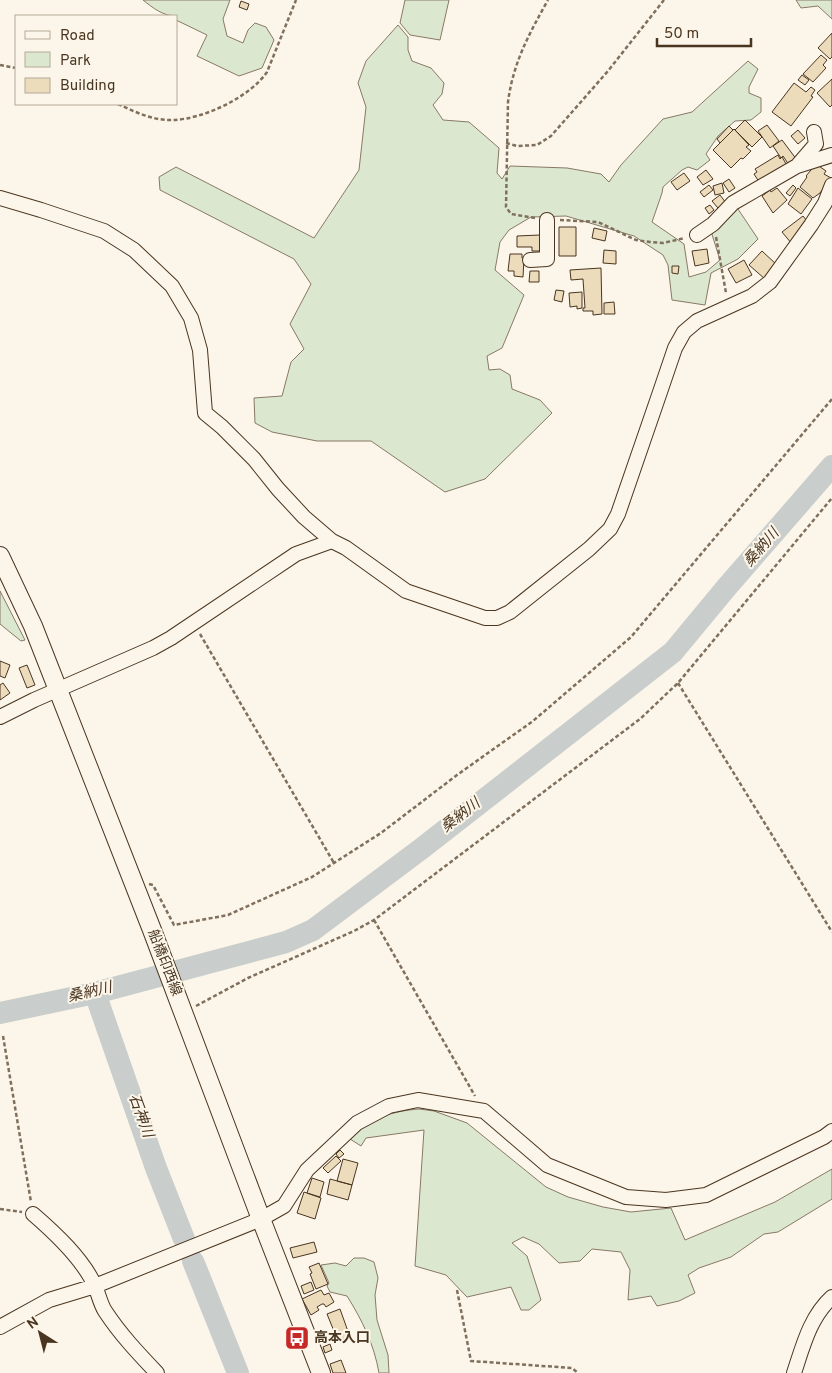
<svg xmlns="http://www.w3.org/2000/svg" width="832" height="1373" viewBox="0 0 832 1373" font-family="Overpass,'Noto Sans JP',sans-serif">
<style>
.green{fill:#dce7d0;stroke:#887966}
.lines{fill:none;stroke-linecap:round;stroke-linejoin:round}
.river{stroke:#c9cecd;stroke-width:22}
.building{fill:#ecdcbc;stroke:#4a3520}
.minor-casing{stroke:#4a3520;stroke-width:16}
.major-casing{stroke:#4a3520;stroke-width:20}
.path{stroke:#7f6f5c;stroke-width:2.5;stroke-dasharray:4 2.5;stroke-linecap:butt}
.minor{stroke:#fbf6e9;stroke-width:14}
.major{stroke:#fbf6e9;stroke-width:18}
.labels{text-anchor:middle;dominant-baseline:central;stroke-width:4;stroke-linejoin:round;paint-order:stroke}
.street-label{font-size:14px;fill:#4a3520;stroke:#fbf6e9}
.poi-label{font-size:14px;font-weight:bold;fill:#4a3520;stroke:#fbf6e9;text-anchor:start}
.water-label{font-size:15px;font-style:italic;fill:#4a3520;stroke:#fbf6e9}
</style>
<rect width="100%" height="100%" fill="#fbf6e9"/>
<path class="green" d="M143,0H230L223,19L227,36L243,43L248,30L255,23L266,27L274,40L262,68L239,76L197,56L207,35L176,20V16C163,16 153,8 143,0Z
M405,0H449L440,40L410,35L400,23Z
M796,0H832V19L818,6L801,8Z
M398,25L408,37V50L412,61L431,68L444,83L442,94L433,105L443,120L469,122L499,148L497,173L502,179L510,166L567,168L601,174L609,182L621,165L663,119L692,112L748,61L758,69L749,87V93L761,98V112L751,120L735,121L718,136L706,154L710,160L697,170L688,167L682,170L663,187L662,193L652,222L684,244L689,277L706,272L720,260L710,228L736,206L758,239L738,259L711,273L705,305L672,300L668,265L663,255L634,236L566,216L531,217L509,230L500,242L495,270L524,295L502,348L487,356L489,370L500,369L510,375L512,389L540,400L552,413L485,479L445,492L371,441H317L272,432L255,423L254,398L282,396L291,362L304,349L290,324L311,284L294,259L160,190L159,177L176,167L314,238L359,170L366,107L358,83L366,61Z
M0,591L25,640L21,641L0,624Z
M419,1109L434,1111L467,1123L546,1187L568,1197L603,1207L631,1212L671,1208L685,1240L775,1202L832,1169V1199L778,1232L764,1234L731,1257L699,1268L688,1275L695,1293L679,1301L657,1306L651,1296L628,1300L630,1270L621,1252L592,1249L580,1261L559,1263L539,1244L523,1237L512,1243L527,1256L541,1300L529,1310H521L511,1287L467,1297L446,1275L415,1266L424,1130L366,1138L361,1146L350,1139C367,1118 394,1111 419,1109Z
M354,1258H364L374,1262L378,1278L375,1295L377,1320L388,1355L389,1373H379C374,1344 362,1320 347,1296L330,1292L327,1286L329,1283L321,1265L335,1263L346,1266Z"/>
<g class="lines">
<path class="river" d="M95,993L156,1168L184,1239
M0,1013L95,993L286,942L313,930L421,849L673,652L726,588L832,466
M193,1261L238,1373"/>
</g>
<path class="building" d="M241,1L249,4L247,10L239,7Z
M832,33V57L830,59L818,48Z
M821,55L827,60L823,65L826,68L813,82L803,74Z
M802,75L809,80L805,85L798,80Z
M832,79V105L830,107L817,93Z
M794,83L806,92L811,87L815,90L811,96L813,97L791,126L772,112Z
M745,120L762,137L752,147L735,130Z
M767,125L779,141L770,148L758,131Z
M729,126L733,130L720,143L717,139Z
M734,129L749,145L746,147L751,151L743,159L741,158L731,168L713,150Z
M798,130L805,138L798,144L791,136Z
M782,140L797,160L789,165L783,156L781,158L773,146Z
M778,155L780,159L782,157L789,169L761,185L754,174L757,172L755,169Z
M816,164L826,171L824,174L831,178L820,193L813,198L800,187L807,177L806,176Z
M706,170L713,179L703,185L697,177Z
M684,173L690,181L677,190L671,182Z
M729,179L735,188L729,192L723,183Z
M722,183L724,193L715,195L713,186Z
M709,185L713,190L704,197L700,192Z
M793,185L796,188L790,196L786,193Z
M777,188L787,200L773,213L762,196L770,190L771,192Z
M798,188L812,199L801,214L788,204Z
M720,195L726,203L718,208L712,201Z
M710,205L714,210L709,214L705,208Z
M803,216L807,221L792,244L782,232Z
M559,227H576V256H559Z
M594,228L607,231L605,241L592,238Z
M540,235V251H532V247H517V236Z
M707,249L709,263L695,266L692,251Z
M604,250L616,251V264L603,263Z
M762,251L777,265L765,279L749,265Z
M510,254H522V258H524L523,277L514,276V271H508Z
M744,260L752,275L736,283L728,269Z
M672,266H679L678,274L672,273Z
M601,268L602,314L593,315V311H583V308H585L583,279L571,280L570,270Z
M530,271H539V282H529Z
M556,290L564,291L562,302L554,300Z
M582,292V308L577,309V306L570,307L569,293Z
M614,302L615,314H604V303Z
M0,661L10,665L5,678L0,676Z
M27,665L35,685L27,688L19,668Z
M3,683L10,693L0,700V685Z
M340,1150L344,1154L339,1158L336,1154Z
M336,1156L341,1161L328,1173L323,1168Z
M343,1159L358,1163L352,1185L337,1181Z
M312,1178L324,1182L320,1197L307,1193Z
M330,1179L352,1185L348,1200L327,1194Z
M304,1192L321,1198L315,1219L297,1213Z
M314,1242L317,1252L293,1258L290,1248Z
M319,1263L328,1284L316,1289L310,1274L312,1273L309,1267Z
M311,1282L314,1290L304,1294L301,1286Z
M321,1290L324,1295L329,1293L334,1302L326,1307L324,1304H322L317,1307L319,1310L311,1315L302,1299Z
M340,1309L350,1337L338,1341L327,1314Z
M330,1344L332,1350L325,1353L323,1347Z
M341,1360L346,1373H333L330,1364Z"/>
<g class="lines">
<defs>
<path id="minor" d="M797,166L816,144L814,132
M0,198L41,210L104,231L134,250L172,286L191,318L200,350L205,413L222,427L254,459L278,489L304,517L332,541
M697,235L713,224L733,203L797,166L832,155
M530,260L547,259V220
M0,717L34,700L153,648L171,638L296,554L332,541L346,548L406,591L485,618H497L510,612L589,549L610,529L618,514L659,395L675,348L684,332L697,321L752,296L770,282L811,225L825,203L832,185
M33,1214C55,1233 83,1259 95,1286C99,1295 100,1303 105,1311C120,1334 138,1353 157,1373
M0,1327L49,1300L95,1286L261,1219L284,1206L307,1170L357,1123L389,1106L418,1100L484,1111L547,1165L626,1197L666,1200L706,1195L824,1137L832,1131
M794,1373C803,1346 810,1317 832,1297"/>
<path id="major" d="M0,556L33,626L152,930L261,1219L321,1373"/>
</defs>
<use href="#minor" class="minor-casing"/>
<use href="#major" class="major-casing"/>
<path class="path" d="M0,65L16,68
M118,104C135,112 154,121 173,120C204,119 250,97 267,72L296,0
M506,143L517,146L537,145L551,136L608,71L664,0
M535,218L511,214L506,207L508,102C513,63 529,34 548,0
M560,220L598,222L636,240L650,242L663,243L685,238
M716,237L726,293
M200,634L334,863
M678,683L832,932
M149,884L153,885L174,925L228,915L312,877L381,833L457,775L533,721L631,637L832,399
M374,920L475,1096
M196,1006L248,978L354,931L374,920L640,719L678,683L832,498
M3,1036L31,1202
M0,1209L22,1212
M457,1290L471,1361L572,1368L578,1373"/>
<use href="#minor" class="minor"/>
<use href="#major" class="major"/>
</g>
<defs>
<symbol id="bus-square" viewBox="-11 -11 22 22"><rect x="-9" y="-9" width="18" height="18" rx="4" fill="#c62828" stroke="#fbf6e9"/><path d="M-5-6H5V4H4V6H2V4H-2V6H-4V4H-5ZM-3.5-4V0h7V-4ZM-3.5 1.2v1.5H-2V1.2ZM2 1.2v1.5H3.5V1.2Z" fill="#fff"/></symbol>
</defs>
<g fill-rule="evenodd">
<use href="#bus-square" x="283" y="1324" width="28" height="28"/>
</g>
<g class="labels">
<g class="street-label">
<text transform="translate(164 963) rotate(69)">船橋印西線</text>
</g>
<g class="poi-label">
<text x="314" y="1338">高本入口</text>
</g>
<g class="water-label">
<text transform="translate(762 548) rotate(-49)">桑納川</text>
<text transform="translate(461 816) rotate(-38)">桑納川</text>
<text transform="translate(90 993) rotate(-13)">桑納川</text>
<text transform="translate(140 1116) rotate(70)">石神川</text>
</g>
</g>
<rect x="15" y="15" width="162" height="90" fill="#fbf6e9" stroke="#b4a999"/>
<rect x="25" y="31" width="25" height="8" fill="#fbf6e9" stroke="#b4a999"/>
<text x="60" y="40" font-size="15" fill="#4a3520">Road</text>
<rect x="25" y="52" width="25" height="15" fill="#dce7d0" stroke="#b4a999"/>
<text x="60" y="65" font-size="15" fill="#4a3520">Park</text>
<rect x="25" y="78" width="25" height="15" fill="#ecdcbc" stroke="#b4a999"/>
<text x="60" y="90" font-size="15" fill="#4a3520">Building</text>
<g transform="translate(40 1333) rotate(324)" stroke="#fbf6e9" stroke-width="4" paint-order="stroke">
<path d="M0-4L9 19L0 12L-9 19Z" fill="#4a3520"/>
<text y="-8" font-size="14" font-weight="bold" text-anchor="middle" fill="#4a3520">N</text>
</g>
<path d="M657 38v8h94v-8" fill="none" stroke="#4a3520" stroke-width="2.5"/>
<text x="664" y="38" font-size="15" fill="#4a3520" stroke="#fbf6e9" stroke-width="4" paint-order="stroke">50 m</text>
</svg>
